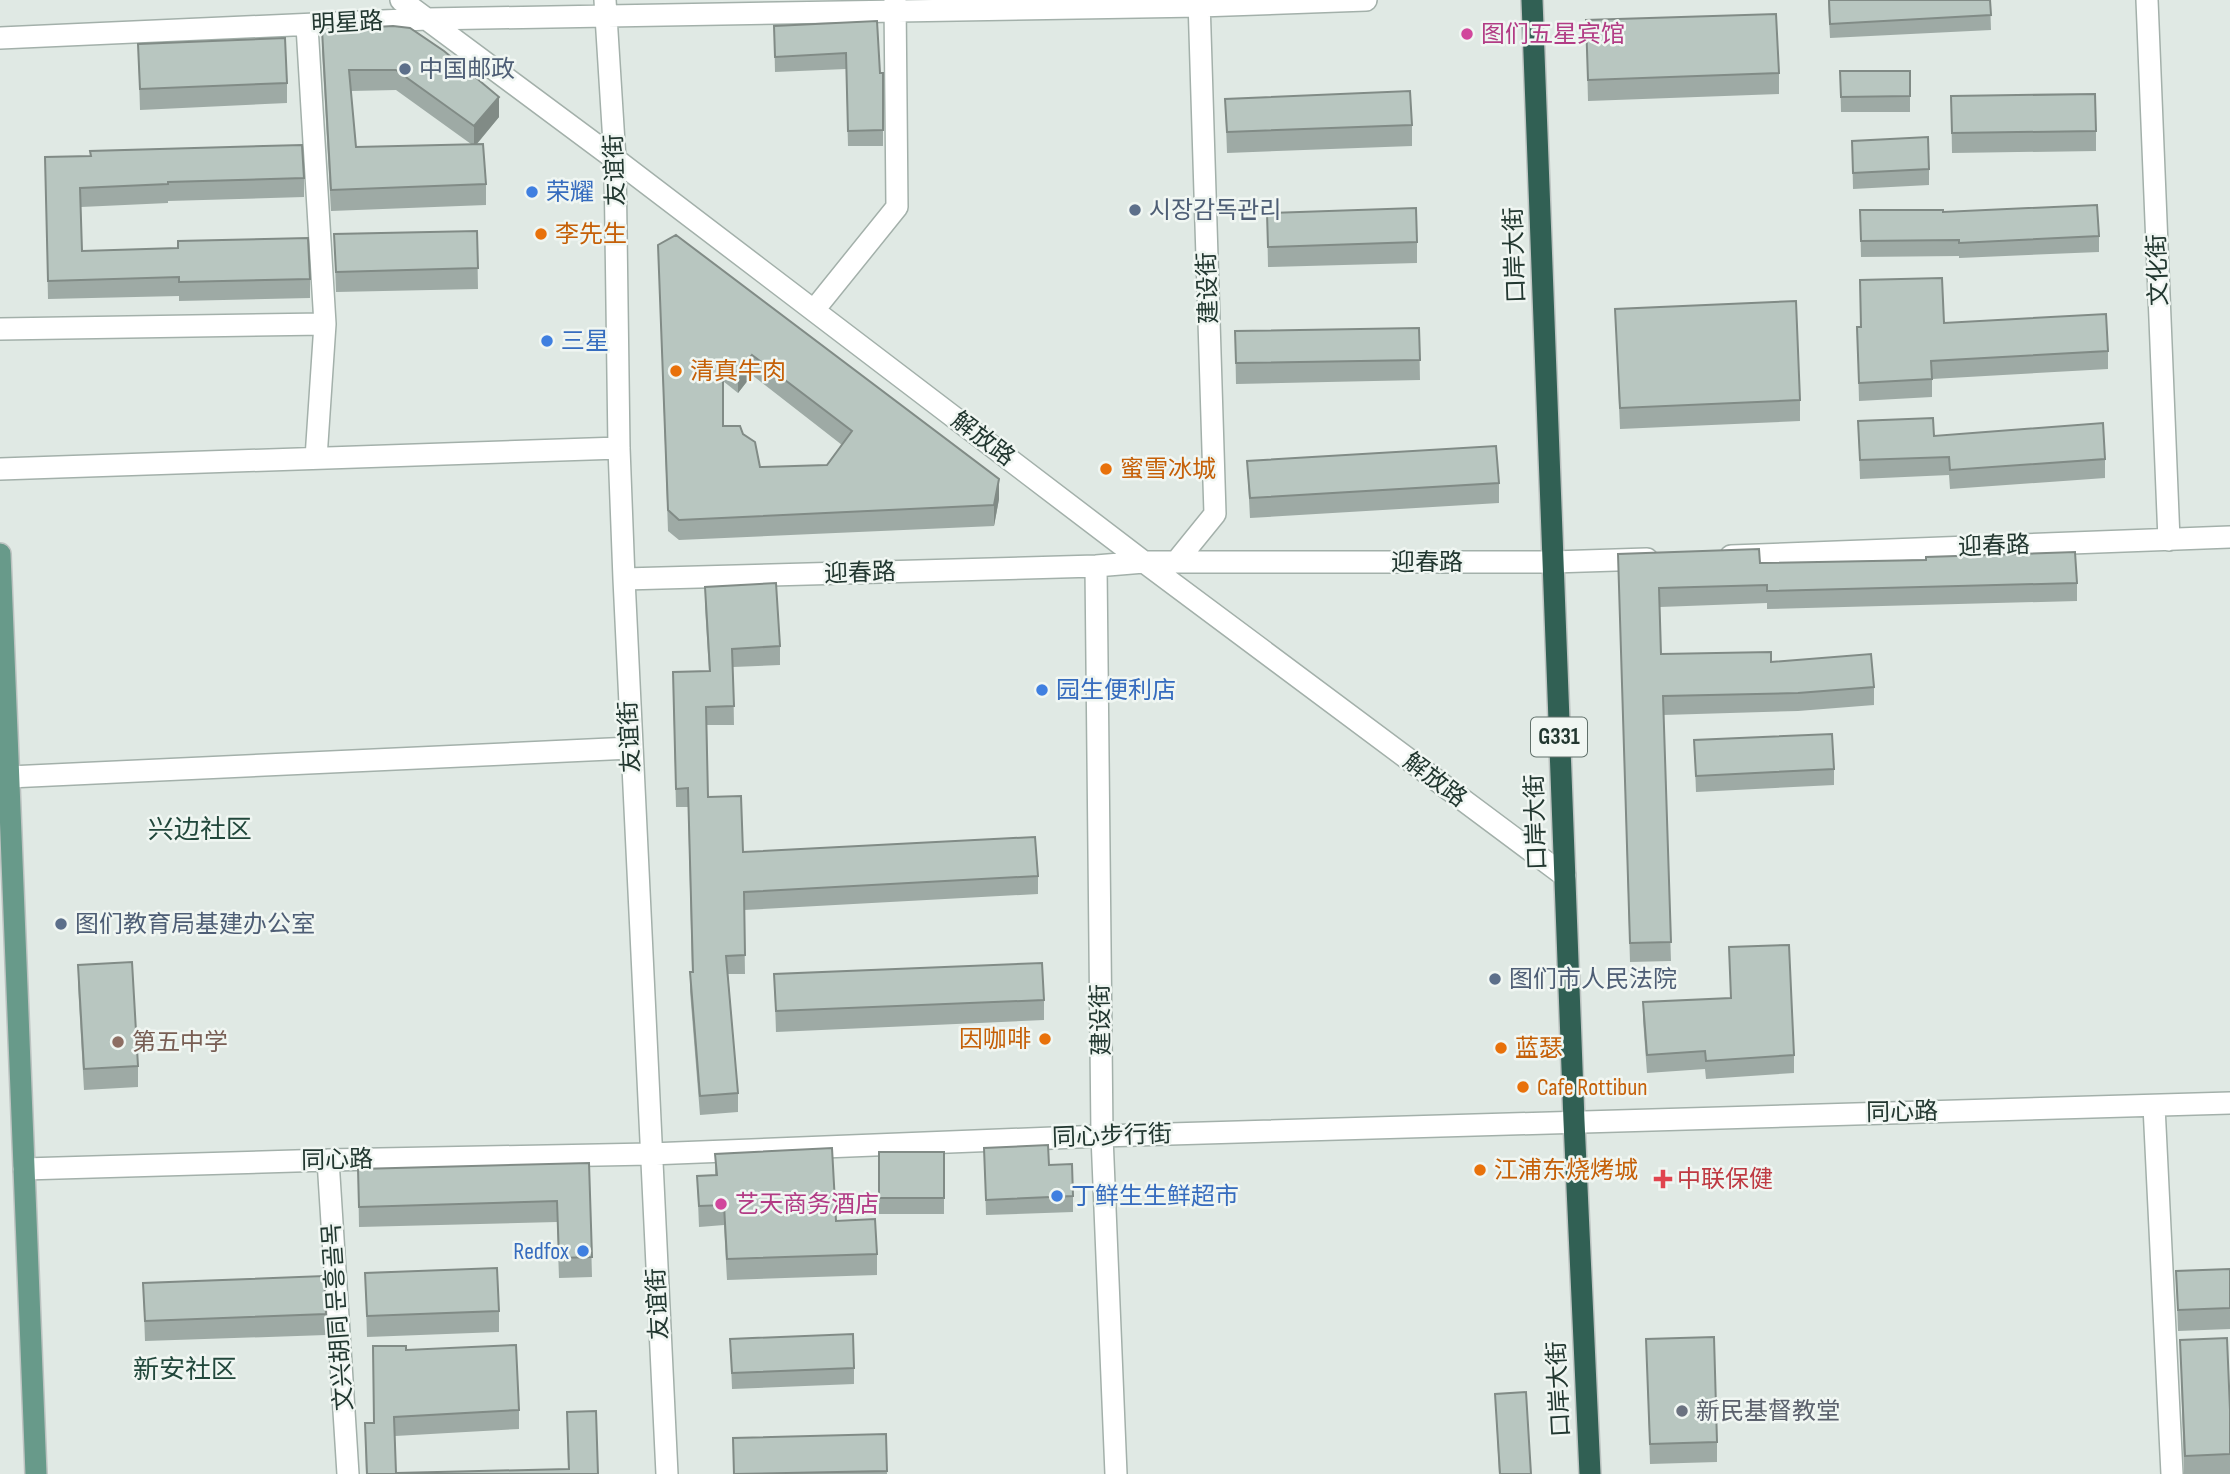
<svg xmlns="http://www.w3.org/2000/svg" width="2230" height="1474" viewBox="0 0 2230 1474" font-family="'Sofia Sans Condensed','Noto Sans SC','Noto Sans KR',sans-serif">
<style>
.lines{fill:none;stroke-linecap:round;stroke-linejoin:round}
.minor-casing{stroke:#a3b0aa;stroke-width:24}
.major-casing{stroke:#bdc3c1;stroke-width:24}
.highway-casing{stroke:#bdc3c1;stroke-width:24}
.minor{stroke:#fff;stroke-width:21}
.major{stroke:#689a8a;stroke-width:21}
.highway{stroke:#316054;stroke-width:21}
.wall{fill:#9eaaa5;fill-rule:evenodd}
.shaded-wall{fill:#818b86}
.building{fill:#b8c6c0;stroke:#818b86;stroke-width:2;fill-rule:evenodd}
.hotel-dot{fill:#d1479c;stroke:#f0f6f2;stroke-width:2.5}
.service-dot{fill:#5c6f8a;stroke:#f0f6f2;stroke-width:2.5}
.shop-dot{fill:#3f7fe0;stroke:#f0f6f2;stroke-width:2.5}
.food-dot{fill:#e8710a;stroke:#f0f6f2;stroke-width:2.5}
.education-dot{fill:#8d6e63;stroke:#f0f6f2;stroke-width:2.5}
.health-dot{fill:#e0444e;stroke:#f0f6f2;stroke-width:2.5}
.worship-dot{fill:#6b7280;stroke:#f0f6f2;stroke-width:2.5}
.labels{text-anchor:middle;dominant-baseline:central;stroke-width:5;stroke-linejoin:round;paint-order:stroke}
.shield{fill:#f0f6f2;stroke:#60706a;stroke-width:2}
.shield-label{font-size:23px;font-weight:bold;fill:#223730}
.street-label{font-size:24px;fill:#223730;stroke:#f0f6f2}
.hotel-label{font-size:24px;fill:#b23c85;stroke:#f0f6f2;text-anchor:start}
.service-label{font-size:24px;fill:#4e5e75;stroke:#f0f6f2;text-anchor:start}
.shop-label{font-size:24px;fill:#366cbe;stroke:#f0f6f2;text-anchor:start}
.food-label{font-size:24px;fill:#c56008;stroke:#f0f6f2;text-anchor:start}
.education-label{font-size:24px;fill:#785e54;stroke:#f0f6f2;text-anchor:start}
.health-label{font-size:24px;fill:#be3a42;stroke:#f0f6f2;text-anchor:start}
.worship-label{font-size:24px;fill:#5b616d;stroke:#f0f6f2;text-anchor:start}
.neighbourhood-label{font-size:26px;fill:#21473b;stroke:#f0f6f2}
</style>
<rect width="100%" height="100%" fill="#e0e9e4"/>
<g class="lines">
<defs>
<path id="minor" d="M401,0L615,159L1144,562L1565,876
M605,0L615,159L619,448L624,579L667,1474
M2147,0L2169,540
M307,26L325,324L316,458
M0,38L427,19L1200,6L1366,0
M814,310L897,207L895,0
M0,329L325,324
M0,469L619,448
M1731,556L2230,537
M1176,562L1215,514L1199,0
M1096,566L1102,1136L1116,1474
M624,579L1096,566L1144,562H1553L1647,559
M9,777L631,748
M2154,1106L2172,1474
M328,1160L348,1474
M24,1169L328,1160L650,1154L1102,1136L2230,1103"/>
<path id="major" d="M0,554L36,1474"/>
<path id="highway" d="M1532,0L1574,1121L1590,1474"/>
</defs>
<use href="#minor" class="minor-casing"/>
<use href="#major" class="major-casing"/>
<use href="#highway" class="highway-casing"/>
<use href="#minor" class="minor"/>
<use href="#major" class="major"/>
<use href="#highway" class="highway"/>
</g>
<path class="wall" d="M1828,0H1990L1991,30L1830,38Z
M1586,20L1779,73V94L1588,101Z
M877,21L880,73H883V146H848L846,69L775,72L774,26Z
M322,30L499,117L477,144L486,184V205L331,211L322,51ZM396,90L471,144L356,147L351,91Z
M138,44L287,83V103L140,110Z
M1840,71H1910V112H1841Z
M1951,96L2096,131V151L1952,153Z
M1225,99L1412,125V146L1227,153Z
M1852,141L1929,169V185L1853,189Z
M45,157L304,178V197L168,201V203L81,207L82,251L178,248L310,279V298L179,301V296L48,299Z
M1860,210L1943,212L2099,236V252L1959,258V256L1861,257Z
M1267,213L1417,242V263L1268,267Z
M477,231L478,289L336,292L334,234Z
M658,245L999,499L994,526L679,540L668,531ZM752,375L842,445L827,465L760,467L743,434L723,426V381L738,393Z
M1615,309L1800,400V421L1620,429Z
M1944,323L2108,351V369L1932,379V397L1859,401L1857,327Z
M1419,328L1420,380L1236,384L1235,331Z
M1858,421L1934,436L2105,459V478L1950,489L1949,475L1860,479Z
M1247,461L1499,483V503L1250,518Z
M1618,554L2077,583V601L1767,609V603L1660,607L1661,654L1771,662L1874,687V705L1798,711L1663,715L1671,961L1630,962Z
M705,587L780,646V665L733,667L734,725H707L708,797L743,852L1038,876V894L744,910L745,974H728L738,1093V1112L700,1115L690,991V972H692L688,807H676L673,690L709,671L705,606Z
M1694,740L1834,769V785L1696,792Z
M1729,947L1794,1055V1073L1706,1079L1705,1069L1647,1073L1643,1020V1002L1731,999Z
M78,965L138,1066V1087L84,1090L78,985Z
M774,974L1044,1000V1020L776,1032Z
M984,1148L1049,1165L1073,1196V1212L986,1215Z
M879,1152H944V1214H879Z
M715,1154L836,1221L877,1254V1275L727,1280L724,1225L699,1227L697,1176L715,1175Z
M589,1163L592,1277L559,1278L557,1222L359,1227L358,1169Z
M2230,1269V1329L2178,1331L2176,1271Z
M365,1273L499,1311V1332L367,1337Z
M143,1283L326,1314V1335L145,1341Z
M730,1339L854,1368V1384L732,1389Z
M1646,1339L1717,1442V1462L1650,1464Z
M2180,1340L2230,1410V1474H2184Z
M406,1350L519,1410V1429L395,1436L396,1473L568,1469L567,1412L598,1474H366L365,1423H374Z
M1495,1394L1531,1474H1499Z
M886,1434L887,1474H734L733,1438Z"/>
<path class="shaded-wall" d="M499,97V117L474,147V126Z
M752,355V375L738,393V373Z
M999,479V499L994,526V505Z"/>
<path class="building" d="M1829,0H1990L1991,15L1830,24Z
M1776,14L1779,73L1588,80L1586,20Z
M877,21L880,73H883V130L848,131L846,53L775,57L774,26Z
M393,26L410,28L444,51L499,97L474,126L396,70H349L356,147L483,144L486,184L331,190L322,30Z
M285,38L287,83L140,89L138,44Z
M1840,71H1910V96L1841,97Z
M1410,91L1412,125L1227,132L1225,99Z
M2095,94L2096,131L1952,133L1951,96Z
M1928,137L1929,169L1853,173L1852,141Z
M302,145L304,178L168,182V184L80,188L82,251L178,248V241L308,238L310,279L179,282V277L48,281L45,157L91,156L90,151Z
M2097,205L2099,236L1959,243V240L1861,241L1860,210H1943V212Z
M1416,208L1417,242L1268,247L1267,213Z
M477,231L478,268L336,272L334,234Z
M676,235L999,479L994,505L679,520L668,510L658,245ZM752,355L852,431L827,465L760,467L755,442L743,434L740,426H723V361L738,373Z
M1942,278L1944,323L2106,314L2108,351L1931,361L1932,379L1859,383L1857,327H1861L1860,280Z
M1796,301L1800,400L1620,408L1615,309Z
M1419,328L1420,360L1236,363L1235,331Z
M1933,418L1934,436L2103,423L2105,459L1950,470L1949,457L1860,460L1858,421Z
M1496,446L1499,483L1250,498L1247,461Z
M1759,549L1760,563L1926,560V557L2075,552L2077,583L1767,591V585L1659,588L1661,654L1771,652V662L1871,654L1874,687L1798,693L1663,696L1671,942L1630,943L1618,554Z
M776,583L780,646L732,649L734,706L706,707L708,797L741,796L743,852L1035,837L1038,876L744,892L745,955L726,956L738,1093L700,1096L690,972H693L688,788L676,789L673,672L710,671L705,587Z
M1832,734L1834,769L1696,776L1694,740Z
M1789,945L1794,1055L1706,1061L1705,1051L1647,1055L1643,1002L1731,998L1729,947Z
M132,962L138,1066L84,1069L78,965Z
M1042,963L1044,1000L776,1011L774,974Z
M1048,1145L1049,1165L1072,1164L1073,1196L986,1200L984,1148Z
M832,1148L836,1221L875,1219L877,1254L727,1259L724,1205L699,1206L697,1176L717,1175L715,1154Z
M879,1152H944V1198H879Z
M589,1163L592,1257L559,1258L557,1201L359,1207L358,1169Z
M497,1268L499,1311L367,1316L365,1273Z
M2230,1269V1308L2178,1310L2176,1271Z
M324,1276L326,1314L145,1321L143,1283Z
M853,1334L854,1368L732,1373L730,1339Z
M1714,1337L1717,1442L1650,1444L1646,1339Z
M2227,1338L2230,1410V1454L2185,1456L2180,1340Z
M516,1345L519,1410L394,1417L396,1473L569,1469L567,1412L596,1411L598,1474H367L365,1423H374L373,1346H406V1350Z
M1526,1392L1531,1474H1500L1495,1394Z
M886,1434L887,1471L734,1474L733,1438Z"/>
<g class="hotel-dot">
<circle cx="1467" cy="34" r="7"/>
<circle cx="721" cy="1204" r="7"/>
</g>
<g class="service-dot">
<circle cx="405" cy="69" r="7"/>
<circle cx="1135" cy="210" r="7"/>
<circle cx="61" cy="924" r="7"/>
<circle cx="1495" cy="979" r="7"/>
</g>
<g class="shop-dot">
<circle cx="532" cy="192" r="7"/>
<circle cx="547" cy="341" r="7"/>
<circle cx="1042" cy="690" r="7"/>
<circle cx="1057" cy="1196" r="7"/>
<circle cx="583" cy="1251" r="7"/>
</g>
<g class="food-dot">
<circle cx="541" cy="234" r="7"/>
<circle cx="676" cy="371" r="7"/>
<circle cx="1106" cy="469" r="7"/>
<circle cx="1045" cy="1039" r="7"/>
<circle cx="1501" cy="1048" r="7"/>
<circle cx="1523" cy="1087" r="7"/>
<circle cx="1480" cy="1170" r="7"/>
</g>
<circle class="education-dot" cx="118" cy="1042" r="7"/>
<path class="health-dot" d="M1659.5 1168.5h7v7h7v7h-7v7h-7v-7h-7v-7h7z"/>
<circle class="worship-dot" cx="1682" cy="1411" r="7"/>
<g class="labels">
<rect class="shield" x="1531" y="717.5" width="56" height="39" rx="5"/>
<g class="shield-label">
<text x="1559" y="737">G331</text>
</g>
<g class="street-label">
<text transform="translate(347 23) rotate(-3)">明星路</text>
<text transform="translate(615 170) rotate(-92)">友谊街</text>
<text transform="translate(1515 255) rotate(-92)">口岸大街</text>
<text transform="translate(2158 270) rotate(-92)">文化街</text>
<text transform="translate(1208 288) rotate(-92)">建设街</text>
<text transform="translate(983 439) rotate(37)">解放路</text>
<text transform="translate(1994 546) rotate(-2)">迎春路</text>
<text x="1427" y="562">迎春路</text>
<text transform="translate(860 573) rotate(-2)">迎春路</text>
<text transform="translate(630 737) rotate(-93)">友谊街</text>
<text transform="translate(1435 780) rotate(37)">解放路</text>
<text transform="translate(1536 822) rotate(-92)">口岸大街</text>
<text transform="translate(1101 1020) rotate(-91)">建设街</text>
<text transform="translate(1902 1112) rotate(-1)">同心路</text>
<text transform="translate(1112 1136) rotate(-2)">同心步行街</text>
<text transform="translate(337 1160) rotate(-1)">同心路</text>
<text transform="translate(658 1304) rotate(-93)">友谊街</text>
<text transform="translate(338 1317) rotate(-94)">文兴胡同 문흥골목</text>
<text transform="translate(1559 1389) rotate(-93)">口岸大街</text>
</g>
<g class="hotel-label">
<text x="1481" y="34">图们五星宾馆</text>
<text x="735" y="1204">艺天商务酒店</text>
</g>
<g class="service-label">
<text x="419" y="69">中国邮政</text>
<text x="1149" y="210">시장감독관리</text>
<text x="75" y="924">图们教育局基建办公室</text>
<text x="1509" y="979">图们市人民法院</text>
</g>
<g class="shop-label">
<text x="546" y="192">荣耀</text>
<text x="561" y="341">三星</text>
<text x="1056" y="690">园生便利店</text>
<text x="1071" y="1196">丁鲜生生鲜超市</text>
<text x="569" y="1251" text-anchor="end">Redfox</text>
</g>
<g class="food-label">
<text x="555" y="234">李先生</text>
<text x="690" y="371">清真牛肉</text>
<text x="1120" y="469">蜜雪冰城</text>
<text x="1031" y="1039" text-anchor="end">因咖啡</text>
<text x="1515" y="1048">蓝瑟</text>
<text x="1537" y="1087">Cafe Rottibun</text>
<text x="1494" y="1170">江浦东烧烤城</text>
</g>
<g class="education-label">
<text x="132" y="1042">第五中学</text>
</g>
<g class="health-label">
<text x="1677" y="1179">中联保健</text>
</g>
<g class="worship-label">
<text x="1696" y="1411">新民基督教堂</text>
</g>
<g class="neighbourhood-label">
<text x="200" y="830">兴边社区</text>
<text x="185" y="1370">新安社区</text>
</g>
</g>
</svg>
